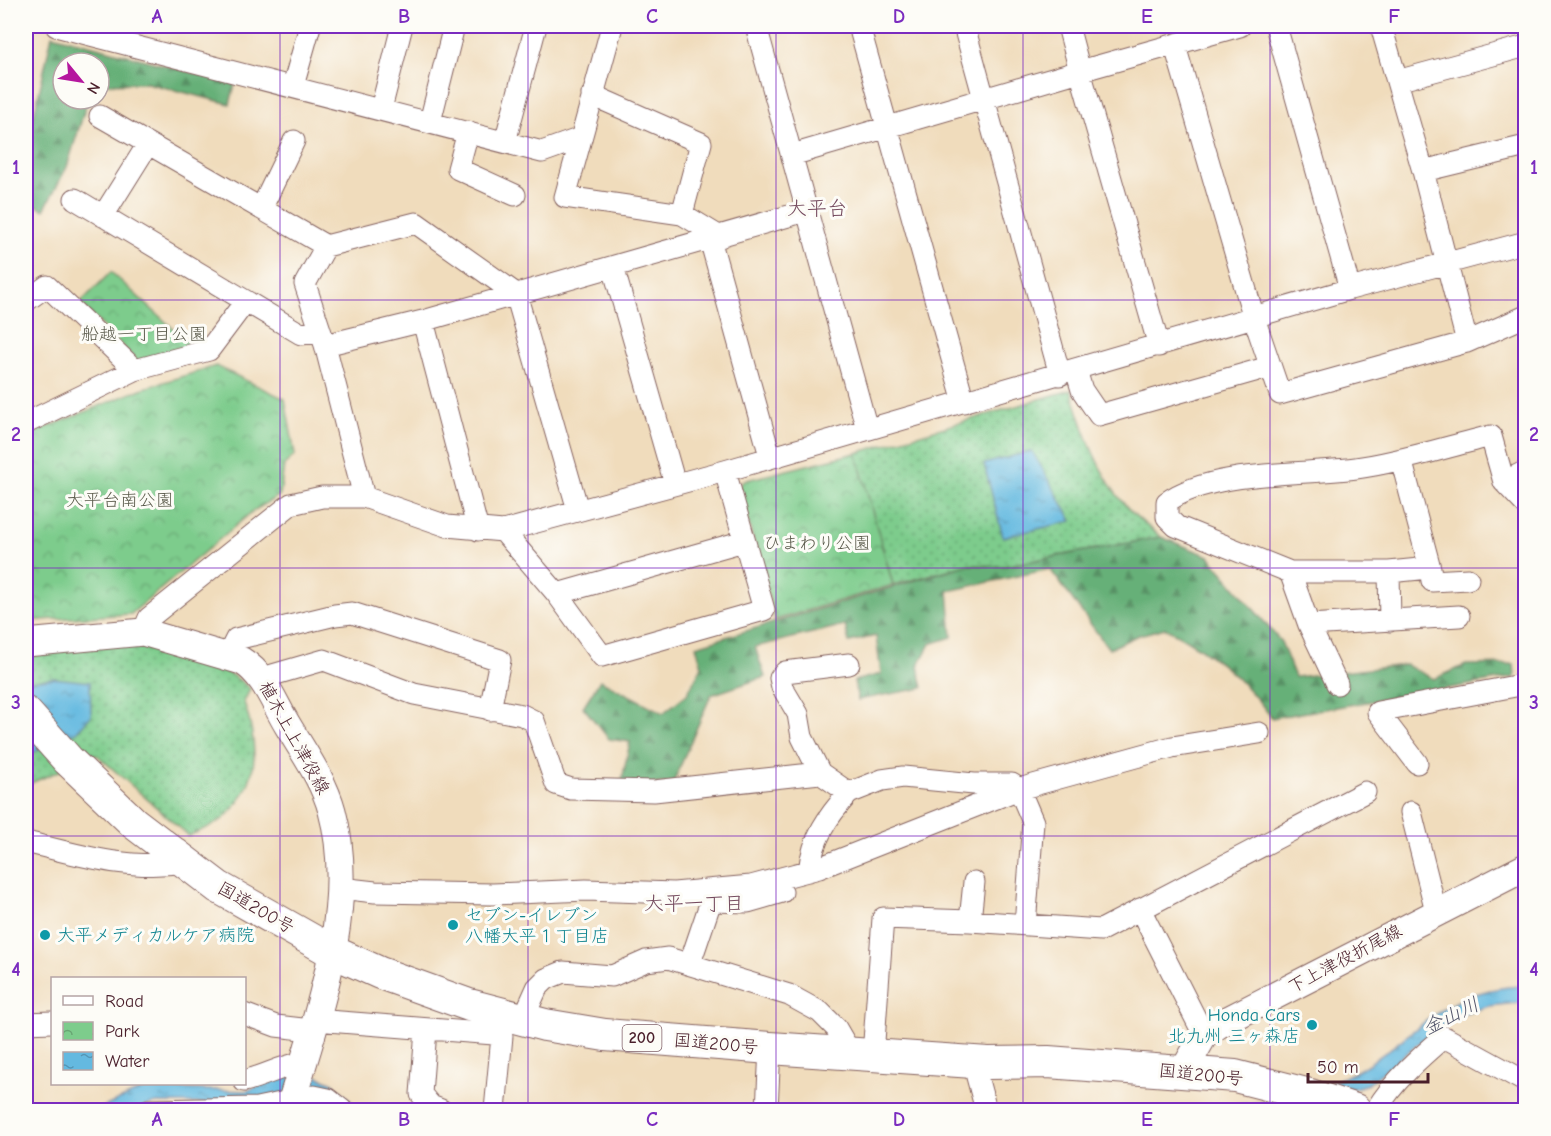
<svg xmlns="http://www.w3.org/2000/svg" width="1551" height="1136" viewBox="0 0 1551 1136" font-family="'Comic Neue','Klee One',sans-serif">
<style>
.grass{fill:url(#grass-dots);stroke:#64765c;stroke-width:1.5}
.forest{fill:url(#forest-firs);stroke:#586852;stroke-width:1.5}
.park{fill:url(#park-crowns);stroke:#64765c;stroke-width:1.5}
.water{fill:url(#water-ripples);stroke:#576c86;stroke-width:1.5}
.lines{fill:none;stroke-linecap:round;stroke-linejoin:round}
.minor-casing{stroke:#84615e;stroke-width:23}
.major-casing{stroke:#84615e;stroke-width:29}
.highway-casing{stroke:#84615e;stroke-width:34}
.minor{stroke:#fff;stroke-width:21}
.major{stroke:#fff;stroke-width:27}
.highway{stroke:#fff;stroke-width:32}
.grid{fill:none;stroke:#7b2cbf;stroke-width:1.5;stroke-opacity:0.55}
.culture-dot{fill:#0f9aa8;stroke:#fdfcf7;stroke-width:2}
.labels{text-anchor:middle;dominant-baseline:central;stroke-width:6;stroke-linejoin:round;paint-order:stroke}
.shield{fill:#fdfcf7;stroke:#806168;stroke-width:1.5}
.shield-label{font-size:16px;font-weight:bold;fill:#4a1f2b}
.park-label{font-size:18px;fill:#5c5c4d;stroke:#fdfcf7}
.street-label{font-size:18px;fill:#4a1f2b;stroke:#fdfcf7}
.culture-label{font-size:18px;fill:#0d838f;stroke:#fdfcf7;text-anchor:start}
.neighbourhood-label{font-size:20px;fill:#754b5f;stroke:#fdfcf7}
.water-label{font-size:20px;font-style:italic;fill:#53556a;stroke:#fdfcf7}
.neatline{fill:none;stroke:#7b2cbf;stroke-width:2}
.grid-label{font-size:20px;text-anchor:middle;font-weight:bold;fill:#7b2cbf}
</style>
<defs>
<pattern id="grass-dots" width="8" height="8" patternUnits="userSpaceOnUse" patternTransform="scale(1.5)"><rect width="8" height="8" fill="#7dcc8c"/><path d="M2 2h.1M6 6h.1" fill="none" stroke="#68a573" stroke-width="1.8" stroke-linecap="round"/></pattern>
<pattern id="forest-firs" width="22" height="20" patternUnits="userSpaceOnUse" patternTransform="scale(1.5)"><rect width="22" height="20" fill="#66b078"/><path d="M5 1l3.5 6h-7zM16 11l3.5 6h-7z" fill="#568f63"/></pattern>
<pattern id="park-crowns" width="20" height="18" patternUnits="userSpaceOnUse" patternTransform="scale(1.5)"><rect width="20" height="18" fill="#7dcc8c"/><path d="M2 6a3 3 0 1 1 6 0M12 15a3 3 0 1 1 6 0" fill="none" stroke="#68a573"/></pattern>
<pattern id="water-ripples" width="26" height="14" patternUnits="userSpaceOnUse" patternTransform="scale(1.5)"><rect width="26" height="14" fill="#64b9e0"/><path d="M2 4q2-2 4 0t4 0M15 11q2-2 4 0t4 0" fill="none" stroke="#5496b6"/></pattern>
</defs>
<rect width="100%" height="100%" fill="#fdfcf7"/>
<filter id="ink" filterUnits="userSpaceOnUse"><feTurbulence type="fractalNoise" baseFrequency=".0167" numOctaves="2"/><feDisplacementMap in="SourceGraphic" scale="12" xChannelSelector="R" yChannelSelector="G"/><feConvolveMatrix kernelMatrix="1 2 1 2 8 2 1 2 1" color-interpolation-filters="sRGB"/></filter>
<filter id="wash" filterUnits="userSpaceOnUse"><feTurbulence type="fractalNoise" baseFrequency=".008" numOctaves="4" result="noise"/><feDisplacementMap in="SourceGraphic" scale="24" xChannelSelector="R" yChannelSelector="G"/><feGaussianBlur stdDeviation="1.35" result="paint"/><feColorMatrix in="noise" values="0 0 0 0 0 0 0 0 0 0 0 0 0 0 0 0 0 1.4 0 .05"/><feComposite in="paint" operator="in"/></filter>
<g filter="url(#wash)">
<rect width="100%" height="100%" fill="#f0dcbc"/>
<path class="grass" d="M1071,390C1084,431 1097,473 1126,506C1136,518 1149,527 1161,537L1004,566L966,565L893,585L856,453Z
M118,642C158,648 221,660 250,689L244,702C259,747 261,784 223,819C214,826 199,831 189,836L97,755L26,785V649Z"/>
<path class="forest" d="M52,35L235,84L230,104L147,83L99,84V63H63V99H88L67,167L44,210L26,200V150Z
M1161,537L1209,556L1281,642L1295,677L1406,665L1434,679L1466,665L1514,664L1515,677L1272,718C1242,677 1211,652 1165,628L1136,636L1109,649L1050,569L948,591L952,637L930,644L918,666L923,688L858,700L854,681L881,674L876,636L849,642L845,625L755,647L765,677L711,695L673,783L621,785L630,742L609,739L583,707L600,680L663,713L687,694L702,666L696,646L966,565L1004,566Z"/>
<path class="park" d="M111,272L192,346L138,362L80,303Z
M216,366L285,399L295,455L284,465L280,495L253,511L131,614L26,621V436L141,389Z
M856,453L893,585L775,620L739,487L743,481Z"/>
<path class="water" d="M1032,451L1072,521L1003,537L984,464Z
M53,678L90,682L91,716L76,732L26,756V682Z
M1525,986V1002L1489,1006L1461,1015L1440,1026L1368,1084L1282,1110H1203C1226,1103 1251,1106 1275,1100C1296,1095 1339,1081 1357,1071C1420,1035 1442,988 1525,986Z
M312,1074L333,1083L359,1110H348L342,1105L157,1103L131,1110H97L146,1088L247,1091L283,1075Z"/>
</g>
<g filter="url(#ink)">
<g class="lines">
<defs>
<path id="minor" d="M56,26L542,152L581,138
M612,26L565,197L682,214L720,237
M756,26L867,429
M859,26L964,402
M964,26L1060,375
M1276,26L1350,289
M1381,26L1423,171L1467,342
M1175,46L1254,318L1280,394L1467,342L1526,316
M1397,81L1526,46
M293,86L310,26
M592,95L701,143L682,214
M381,109L402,26
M100,116L326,246L416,223L516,294L578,510
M430,122L454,26
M468,132L458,169L515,195
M505,142L536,26
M792,155L1080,71L1068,26
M1423,171L1526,146
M75,199L301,334L320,332
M262,207L294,141
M103,216L148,144
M710,239L770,456
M326,246L305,284L325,345L364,497
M613,267L675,484
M26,301L47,286L135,370
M423,321L478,530
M325,345L423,321L806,211
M1159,346L1080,71L1240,26
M1076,370L1082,390L1099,415L1269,367
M26,423L135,370L209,350L245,302
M1401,459L1430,568L1389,572H1290L1176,526L1167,517V502C1210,470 1302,475 1356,468C1401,462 1446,447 1491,436L1504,482L1526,505
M1504,482L1526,471
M503,531L557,594L602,656L764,610L725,471
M1430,568L1432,581L1468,579
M1290,572L1309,625L1337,684
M1389,572L1390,621
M557,594L744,541
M1309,625L1459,616
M143,632L149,618L291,504L322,497H364L447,526L503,531L725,471L1350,289L1526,242
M227,657L236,639L335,615L352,613L500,660L490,710
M262,678L324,660L414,694L522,715L534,721L556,784L571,789L654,791L820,773L849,793L882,780L903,777L974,784H1012L1019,789L1033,822L1025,925
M1417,763L1378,712L1526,684
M820,773L802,737L798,714L782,687L780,678L785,672L849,664
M1411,812L1436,911
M26,842C78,855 130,871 185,862
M809,871C813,838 827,817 849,793
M340,888L375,892L493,894L586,890L674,893L751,886L819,868L1019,789L1172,747L1259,733
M1140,909L1204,1035
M970,921L974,882
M690,963L711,901L748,902L782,892
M244,1014L276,1026L311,1030
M523,1019L537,988L546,979L563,972L612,976L646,961L668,958L789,995L820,1012L836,1028L851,1054
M315,1020L494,1034L502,1036L495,1110
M26,1023L52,1022
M426,1030L421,1094L431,1106L441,1110
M873,1055L883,918L970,921L1101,930L1365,792
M973,1062L986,1110
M244,1081C265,1076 281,1066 302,1063
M148,1110L257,1108L314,1096L328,1099L342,1110
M767,1110L770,1048
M1376,1110C1394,1081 1418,1059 1444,1037L1526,1082"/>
<path id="major" d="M26,643L143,632L242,661C265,675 274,703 288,726C304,753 324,781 332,811C358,906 316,1019 289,1110
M1183,1072L1204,1035L1218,1025L1526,867"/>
<path id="highway" d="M26,713L68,760L134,823L218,887L331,951L380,973L469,1005L545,1025L605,1035L770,1048L988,1063L1048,1062L1235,1076L1310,1095L1355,1110"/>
</defs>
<use href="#minor" class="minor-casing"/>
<use href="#major" class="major-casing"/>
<use href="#highway" class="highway-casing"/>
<use href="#minor" class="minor"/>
<use href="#major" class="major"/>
<use href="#highway" class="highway"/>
</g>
</g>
<path class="grid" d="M280,26V1110M528,26V1110M776,26V1110M1023,26V1110M1270,26V1110M26,300H1526M26,568H1526M26,836H1526"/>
<g class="culture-dot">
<circle cx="453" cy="925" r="6"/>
<circle cx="45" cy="935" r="6"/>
<circle cx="1312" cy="1025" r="6"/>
</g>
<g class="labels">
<rect class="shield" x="622.5" y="1025" width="39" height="26" rx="4.5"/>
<g class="shield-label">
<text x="642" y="1038">200</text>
</g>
<g class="park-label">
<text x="144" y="334">船越一丁目公園</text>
<text x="120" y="500">大平台南公園</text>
<text x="817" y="543">ひまわり公園</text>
</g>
<g class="street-label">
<text transform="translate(294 738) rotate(61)">植木上上津役線</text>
<text transform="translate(256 908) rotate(30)">国道200号</text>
<text transform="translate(1345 959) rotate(-28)">下上津役折尾線</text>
<text transform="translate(716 1044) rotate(5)">国道200号</text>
<text transform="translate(1201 1075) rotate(6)">国道200号</text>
</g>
<g class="culture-label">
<text x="465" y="915">セブン-イレブン<tspan x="465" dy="21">八幡大平１丁目店</tspan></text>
<text x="57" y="935">大平メディカルケア病院</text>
<text x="1300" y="1015" text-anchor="end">Honda Cars<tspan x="1300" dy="21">北九州 三ヶ森店</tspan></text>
</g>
<g class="neighbourhood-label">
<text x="817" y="208">大平台</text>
<text x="694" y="903">大平一丁目</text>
</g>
<g class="water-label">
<text transform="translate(1451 1016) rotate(-26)">金山川</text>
</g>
</g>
<rect width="1551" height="1136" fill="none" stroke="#fdfcf7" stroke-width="66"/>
<rect x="51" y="977" width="195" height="108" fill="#fdfcf7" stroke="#b5a4a5" stroke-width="1.5"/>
<rect x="63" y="996" width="30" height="9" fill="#ffffff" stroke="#b5a4a5" stroke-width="1.5"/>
<text x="105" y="1007" font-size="18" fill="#4a1f2b">Road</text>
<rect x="63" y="1022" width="30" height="18" fill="url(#park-crowns)" stroke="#b5a4a5" stroke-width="1.5"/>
<text x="105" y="1037" font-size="18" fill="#4a1f2b">Park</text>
<rect x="63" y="1052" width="30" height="18" fill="url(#water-ripples)" stroke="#b5a4a5" stroke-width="1.5"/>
<text x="105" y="1067" font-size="18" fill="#4a1f2b">Water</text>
<g transform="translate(81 81) rotate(120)"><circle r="28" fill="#fdfcf7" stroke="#b5a4a5" stroke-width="1.5"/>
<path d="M0-4.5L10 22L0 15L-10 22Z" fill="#b5179e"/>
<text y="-9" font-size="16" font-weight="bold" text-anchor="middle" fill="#4a1f2b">N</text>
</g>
<path d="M1308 1073v9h120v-9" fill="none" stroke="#4a1f2b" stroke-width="3"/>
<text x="1317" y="1073" font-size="18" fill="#4a1f2b" stroke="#fdfcf7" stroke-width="4.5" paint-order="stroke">50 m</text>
<rect x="33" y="33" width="1485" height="1070" class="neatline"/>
<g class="grid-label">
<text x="157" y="23">A</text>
<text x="404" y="23">B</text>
<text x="652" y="23">C</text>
<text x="899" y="23">D</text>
<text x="1147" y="23">E</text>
<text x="1394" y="23">F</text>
<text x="16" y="174">1</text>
<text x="1534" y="174">1</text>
<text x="16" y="441">2</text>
<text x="1534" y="441">2</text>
<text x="16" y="709">3</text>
<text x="1534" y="709">3</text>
<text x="16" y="976">4</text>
<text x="1534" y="976">4</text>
<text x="157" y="1126">A</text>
<text x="404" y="1126">B</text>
<text x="652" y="1126">C</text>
<text x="899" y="1126">D</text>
<text x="1147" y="1126">E</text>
<text x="1394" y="1126">F</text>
</g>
</svg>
